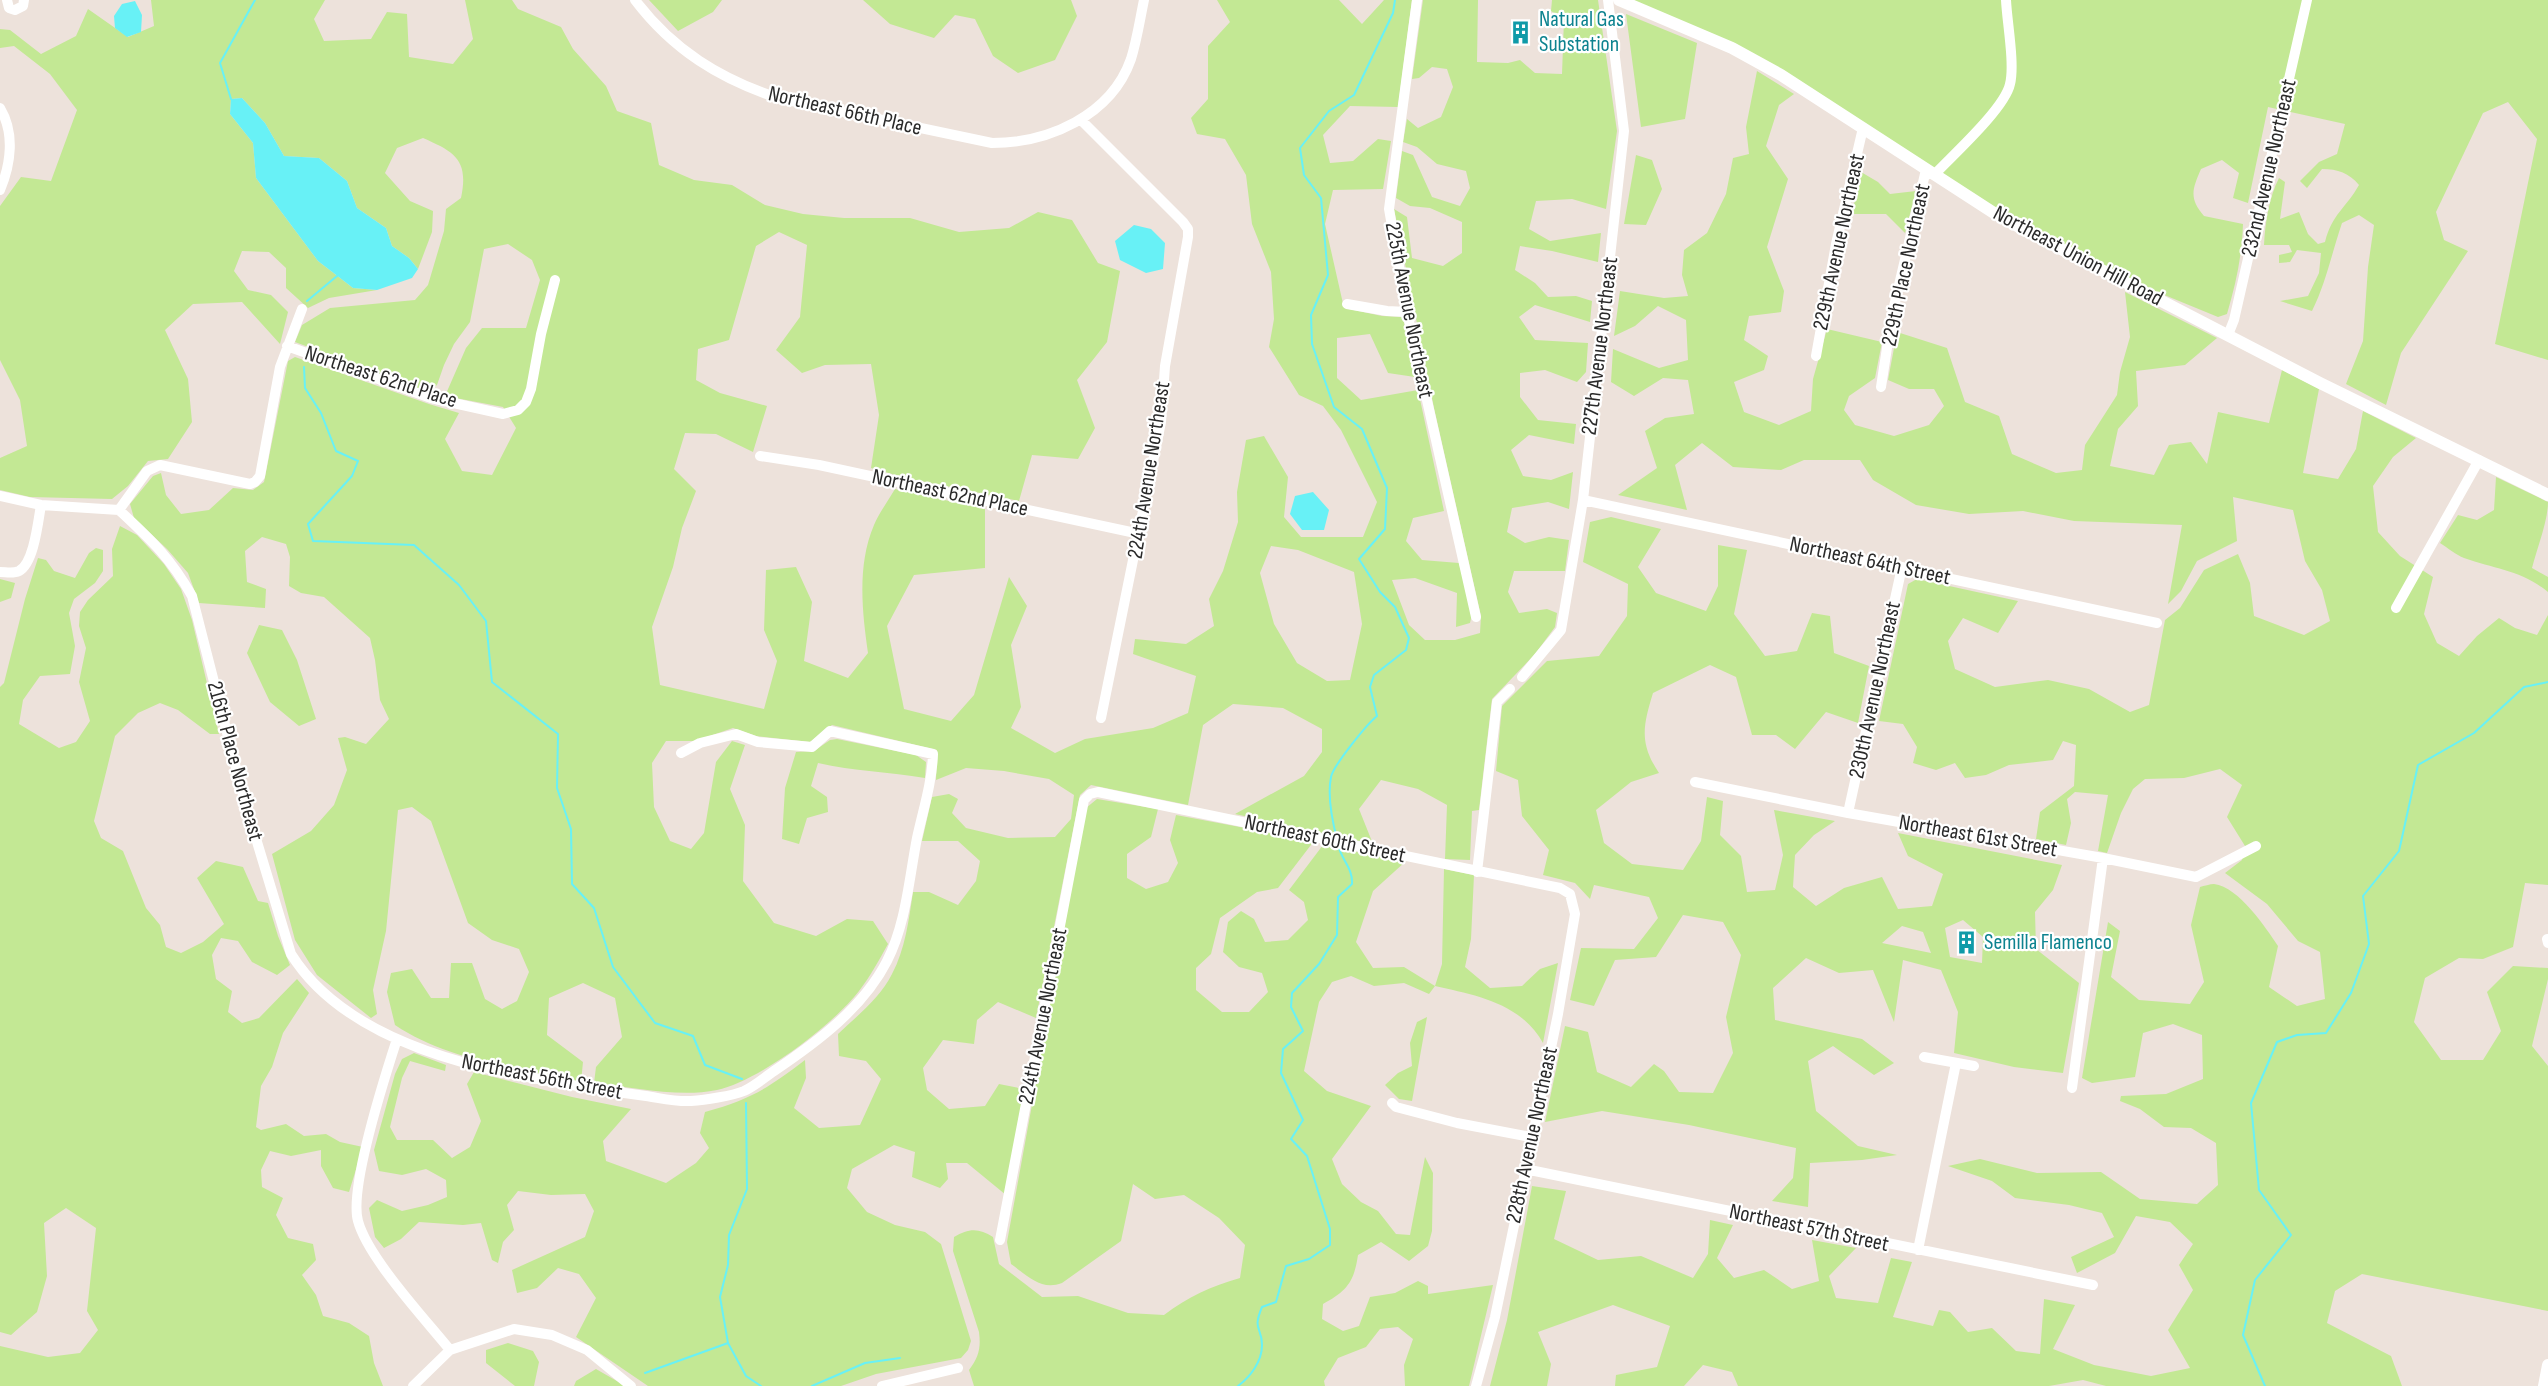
<svg xmlns="http://www.w3.org/2000/svg" width="2548" height="1386" viewBox="0 0 2548 1386" font-family="'Sofia Sans Condensed',sans-serif">
<style>
.green{fill:#c3e894;fill-rule:evenodd}
.water{fill:#68f1f6}
.lines{fill:none;stroke-linecap:round;stroke-linejoin:round}
.stream{stroke:#68f1f6;stroke-width:2}
.minor{stroke:#fff;stroke-width:10}
.tertiary{stroke:#fff;stroke-width:12}
.labels{text-anchor:middle;dominant-baseline:central;stroke-width:4.5;stroke-linejoin:round;paint-order:stroke}
.culture-label{font-size:22px;fill:#0d838f;stroke:#fff;text-anchor:start}
.street-label{font-size:22px;fill:#2a2a2a;stroke:#fff}
</style>
<rect width="100%" height="100%" fill="#ede2db"/>
<path class="green" d="M151,0H325L314,19L324,41L371,39L387,12L407,14L409,57L453,64L473,39L465,0H512L518,9L561,27L573,49L606,86L617,111L651,123L659,165L694,180L732,185L765,205L803,214L844,218H910L959,232L1009,228L1038,212L1072,220L1098,263L1120,271L1107,342L1077,380L1095,428L1078,459L1032,455L1019,501L906,478L871,468L879,415L871,364L825,365L802,373L776,350L800,317L807,245L779,232L756,246L729,340L698,349L696,380L720,393L767,406L753,452L716,434L685,433L674,469L696,491L682,528L673,567L652,627L660,685L764,709L777,661L764,630L766,570L796,567L812,602L804,661L848,678L868,653C862,611 857,565 874,525C879,513 888,501 895,489L985,509V568L914,575L887,626L904,709L951,721L974,695L1009,577L1027,606L1011,645L1021,707L1011,728L1055,753L1085,739L1153,728L1188,713L1196,676L1133,654L1135,639L1186,644L1214,626L1209,599L1223,571L1238,522L1237,492L1246,440L1264,436L1288,477L1284,517L1301,537H1363L1377,502L1341,430L1323,406L1299,395L1269,347L1274,319L1271,272L1252,224L1246,175L1225,139L1197,134L1191,118L1208,99V46L1230,22L1217,0H1339L1362,24L1384,0H1412L1398,107L1350,106L1323,135L1330,163L1353,161L1378,139L1391,141L1383,189L1333,190L1325,224L1344,308L1382,316L1403,317L1415,377L1388,373L1370,334L1337,338V378L1361,400L1418,390L1444,511L1413,518L1406,541L1422,560L1459,563L1472,614L1470,623L1456,627L1457,593L1415,578L1392,580L1409,625L1425,640H1455L1480,633L1481,616L1434,408L1394,209L1407,217L1412,258L1443,266L1462,253V222L1430,208L1410,206L1396,198L1402,151L1413,155L1432,197L1460,206L1470,188L1466,171L1437,164L1417,147L1403,142L1407,119L1418,128L1441,117L1453,87L1447,69L1432,67L1419,78L1412,79L1423,0H1478L1477,62L1508,63L1520,60L1535,73L1562,74L1564,19L1551,11L1552,0H1598L1617,131L1606,209L1572,199L1536,201L1529,229L1550,241L1601,233L1598,262L1552,251L1520,246L1515,270L1535,283L1548,297L1576,296L1592,301L1590,322L1535,305L1519,317L1535,340L1588,343L1586,372L1577,382L1545,370L1520,373V397L1538,420L1576,424L1574,444L1529,435L1511,450L1523,476L1551,480L1573,472L1569,509L1548,502L1512,508L1507,532L1525,543L1549,537L1569,540L1565,571H1514L1508,592L1519,613L1547,609L1557,613L1555,627L1535,654L1492,699L1479,810L1472,811L1470,860L1445,859L1447,805L1418,789L1381,780L1359,809L1373,844L1235,814L1304,776L1322,752V729L1283,708L1233,704L1203,725L1188,805L1091,785L1080,795L1036,1018L998,1002L977,1020L974,1044L943,1040L923,1068L927,1090L949,1109L985,1106L999,1084L1024,1089L1006,1195L967,1163H946L948,1179L940,1188L912,1177L915,1152L894,1145L852,1169L847,1188L867,1212L895,1225L925,1232L941,1244L971,1341L968,1350L961,1358L876,1374L841,1386H648L576,1337L596,1298L579,1274L558,1268L537,1288L517,1293L512,1270L585,1237L594,1211L585,1194L551,1195L518,1191L507,1205L514,1230L503,1242L498,1263L492,1260L481,1223L463,1225L419,1222L401,1239L384,1248L375,1237L369,1208L377,1200L402,1211L428,1205L447,1197L446,1180L426,1169L402,1175L379,1171L374,1150L395,1074L402,1059L414,1053L446,1065L445,1071L410,1061L402,1078L390,1127L397,1140H433L452,1158L470,1147L481,1121L467,1084L474,1072L572,1097L631,1109L603,1141L606,1161L666,1183L696,1163L709,1148L700,1133L705,1112C751,1099 767,1089 805,1060L806,1078L794,1108L819,1128L860,1125L881,1079L866,1061L839,1056L838,1034C857,1016 880,998 892,974C905,950 909,919 913,892H929L958,905L976,881L980,861L958,841H922L932,797L949,794L958,799L952,813L966,828L1008,838L1055,837L1071,819L1074,795L1049,779L1004,771L966,768L936,780L937,750L832,725L810,742L756,736L733,728L695,741H666L652,763L654,807L670,841L691,849L704,833L716,762L732,741L745,745L730,789L745,825L743,881L774,923L816,936L847,919L873,921L888,944C879,960 870,977 859,991C833,1025 759,1081 717,1090C678,1098 633,1087 594,1083L596,1067L622,1037L615,998L583,983L549,998L547,1035L583,1062L581,1082C518,1068 449,1061 395,1025L387,992L391,973L412,969L431,998H449L451,963H472L485,999L502,1009L517,1001L529,972L519,949L492,940L468,923L431,821L412,807L398,810L386,931L373,990L377,1014L371,1018L317,975L295,940L272,854L311,831L334,805L347,770L338,738L345,737L366,744L389,719L380,700L375,660L370,638L324,597L301,593L289,586L290,557L286,544L262,537L245,551L247,582L266,589L265,608L199,603L188,573L167,549L134,518L130,504L153,476L161,473L166,495L181,514L209,510L233,488L253,490L264,482L288,361L295,357L429,404L459,413L445,439L462,471L492,475L516,428L503,407L445,396L466,348L482,328H526L540,280L532,260L508,244L484,249L470,322L454,344L444,365L437,385L428,392L295,342L302,325L330,308L415,300L428,285L444,231L446,209L461,198C469,160 455,152 423,138L397,148L385,173L410,201L433,211L432,232L418,269L409,258L392,246L386,228L357,208L347,181L319,158L284,156L265,123L242,98L231,99L230,114L253,143L256,178L318,261L353,288L377,290L329,298L308,308L286,288V268L269,252L242,251L234,271L248,290L271,295L288,312L280,344L242,302L193,304L165,330L188,379L192,422L168,459L148,461L128,486L112,499L30,497L0,490V458L27,446L20,400L0,360V206L21,177L51,181L77,110L50,74L14,46L0,48V29L10,30L41,54L76,36L88,9L128,37L154,26ZM1271,546L1298,550L1354,572L1362,624L1350,680L1327,681L1297,663L1274,624L1260,573Z
M649,0H722L713,12L678,31Z
M863,0H1071L1077,16L1055,60L1018,73L993,56L975,19L955,15L934,38L890,24Z
M1619,0H2548V360L2495,344L2537,139L2508,102L2483,113L2436,212L2444,240L2468,251L2401,353L2386,405L2346,384L2363,341L2368,267L2374,225L2359,215L2342,223C2332,252 2326,283 2312,311L2280,301L2308,296L2319,273L2321,253L2297,250L2290,262L2279,263V255L2292,252L2289,245H2264C2265,224 2269,197 2279,178L2285,182L2280,219L2299,212L2308,234L2318,244L2325,242C2332,214 2346,208 2359,185C2349,173 2338,169 2322,169L2307,188L2300,181L2319,162L2337,154L2345,124L2268,107L2248,203L2233,198L2239,173L2222,160L2201,169C2192,190 2189,198 2204,216L2243,224C2242,256 2236,283 2227,314L2218,317L2089,264L2032,234L1781,75Z
M1626,14L1697,43L1685,119L1641,127Z
M1757,71L1794,94L1779,105L1766,146L1788,179L1767,247L1784,291L1781,312L1749,316L1744,340L1768,356L1764,370L1734,382L1744,412L1779,425L1811,411L1813,379L1827,329L1882,342L1875,378L1849,396L1844,410L1855,425L1894,436L1929,425L1944,406L1934,389H1909L1888,380L1897,332L1947,348L1965,402L1999,416L2012,454L2056,473L2082,470L2085,445L2117,395L2120,372L2130,337L2125,292L2217,338L2185,365L2136,371L2138,406L2118,429L2110,466L2154,475L2169,445L2191,442L2207,464L2218,412L2269,423L2282,370L2319,389L2303,473L2338,479L2356,449L2363,411L2416,438L2393,457L2373,486L2378,532L2400,556L2433,577L2424,614L2437,643L2459,656L2477,636L2499,618L2515,628L2537,635L2548,615V885L2525,883L2513,947L2483,959L2459,958L2425,978L2414,1022L2441,1060H2483L2501,1031L2487,992L2513,966L2548,968V979L2532,1046L2548,1066V1311L2362,1274L2335,1291L2327,1323L2391,1356L2402,1386H2106L2083,1380L2049,1386H1738L1732,1372L1703,1365L1684,1386H1615L1616,1375L1657,1367L1670,1326L1613,1305L1538,1332L1551,1364L1547,1386H1490L1507,1320L1532,1186L1566,1191L1554,1239L1598,1260L1641,1256L1693,1278L1708,1254L1710,1220L1733,1225L1717,1258L1734,1278L1764,1270L1792,1289L1819,1281L1812,1240L1856,1248L1829,1276L1836,1298L1878,1303L1891,1258L1912,1262L1893,1317L1933,1326L1939,1310L1950,1312L1968,1332L1992,1328L2016,1351L2040,1354L2044,1299L2075,1305L2053,1349L2094,1365L2151,1376L2190,1368L2168,1330L2193,1290L2179,1265L2193,1244L2170,1222L2136,1216L2115,1253L2077,1273L2071,1257L2114,1237L2102,1213L2069,1205L2015,1198L1992,1181L1948,1166L1980,1159L2037,1173L2101,1172L2140,1199L2197,1204L2218,1185L2216,1143L2191,1128L2164,1127L2140,1109L2120,1101L2121,1096L2166,1094L2203,1079L2202,1035L2173,1024L2143,1033L2135,1077L2092,1083L2082,1078L2108,922L2120,931L2111,977L2139,1000L2190,1004L2204,982L2191,925L2200,887C2204,886 2210,884 2214,884C2239,887 2266,928 2278,946L2269,987L2297,1006L2325,999L2320,952L2298,941L2267,904L2225,873L2242,860L2245,846L2227,817L2242,785L2220,769L2184,778L2145,779L2133,789L2121,813L2107,853L2098,851L2108,795L2075,792L2067,799L2071,823L2066,845L2036,839L2040,812L2074,786L2076,745L2063,741L2053,760L2009,765L1986,775L1965,778L1955,763L1936,770L1913,763L1917,747L1903,724L1879,721L1908,584L1917,579L2018,601L1998,633L1963,618L1948,641L1955,669L1995,687L2048,680L2089,689L2130,712L2149,705L2165,620L2180,608L2204,570L2238,554L2250,583L2254,616L2304,635L2330,621L2322,590L2305,561L2293,510L2233,497L2237,541L2197,561L2181,591L2168,604L2182,525L2074,521L2023,511L1969,514L1916,505L1873,480L1860,460H1804L1781,470L1733,467L1702,443L1675,465L1687,510L1618,495L1657,468L1645,431L1665,418L1694,414L1688,380L1663,378L1634,396L1611,382L1613,349L1659,368L1688,360L1686,320L1658,306L1635,326L1614,336L1620,291L1664,298L1688,296L1682,275L1684,250L1707,233L1726,194L1733,158L1749,154L1746,127Z
M1636,155L1652,160L1662,189L1646,225L1624,224Z
M1861,172L1878,182L1890,194L1916,191L1905,233L1886,214H1852Z
M2496,477L2548,502C2548,521 2537,548 2532,568L2548,577V592C2521,570 2495,569 2464,558C2456,555 2448,548 2440,543L2458,515L2477,520L2494,510Z
M1611,517L1661,529L1638,567L1656,593L1706,611L1718,586V545L1747,550L1734,614L1765,656L1797,651L1812,613L1830,616L1834,653L1869,666L1858,723L1826,712L1795,749L1776,735H1752L1736,677L1710,665L1653,693C1643,726 1639,743 1659,773L1631,782L1596,810L1604,843L1632,864L1683,870L1701,841L1707,797L1723,801L1720,835L1741,856L1747,892L1775,890L1783,855L1774,810L1835,821L1814,835L1795,855L1793,887L1816,906L1844,888L1882,877L1898,909L1932,906L1943,874L1908,856L1898,833L2062,865L2053,890L2035,912L2036,949L2079,983L2063,1073L2014,1067L1954,1053L1958,1012L1941,970L1903,960L1894,1022L1873,970L1839,973L1806,958L1773,988L1775,1020L1862,1039L1894,1063L1874,1075L1833,1046L1808,1061L1816,1111L1858,1146L1897,1155L1862,1160L1810,1163L1808,1207L1772,1201L1793,1178L1796,1148L1689,1125L1602,1111L1545,1122L1565,1026L1588,1032L1597,1072L1631,1087L1654,1064L1664,1071L1679,1092L1713,1093L1733,1053L1726,1017L1741,955L1723,922L1683,915L1656,957L1615,960L1594,1006L1570,1000L1581,948L1634,949L1658,918L1649,897L1594,885L1590,899L1575,883L1543,875L1549,850L1522,816L1518,780L1496,771L1502,706L1547,661L1599,656L1627,616L1628,584L1583,562L1590,522ZM1963,920L1983,937L1982,963L1950,957L1945,928ZM1902,926L1923,932L1931,953L1882,943Z
M120,526L137,535L164,564L181,589L192,620L219,734H210L178,710L160,703L138,713L115,736L94,821L101,838L123,851L146,908L160,925L166,947L181,953L203,942L224,924L197,878L216,861L243,867L258,901L268,903L278,936L290,965L277,975L252,962L238,941L221,938L212,955L216,979L232,991L228,1012L242,1023L259,1018L297,979L309,993L283,1033L272,1067L261,1086L256,1127L261,1130L286,1124L304,1136L326,1134L340,1142L363,1147L349,1192L333,1188L321,1166V1150L291,1156L270,1151L261,1170L262,1187L283,1198L276,1215L288,1238L313,1244L316,1260L302,1275L316,1295L323,1316L349,1323L369,1336L374,1363L383,1386H0V1346L48,1357L80,1353L98,1330L87,1311L96,1228L66,1208L44,1223L47,1276L37,1312L11,1335L0,1332V687L4,683L25,599L38,558L46,560L54,571L75,578L89,553L96,548L103,550V571L95,583L74,599L69,613L75,646L70,674L40,676L23,700L19,724L59,748L76,742L90,721L79,682L86,648L79,626L80,612L88,600L113,576L112,549Z
M0,579L15,583L11,598L0,602Z
M259,625L282,630L297,660L316,719L299,726L270,702L247,653Z
M837,739L916,755L926,762L925,778C890,772 853,771 818,763L811,786L827,797L828,812L807,818L799,844L782,839L785,788L796,752L814,751L830,740Z
M1097,799L1158,809L1151,837L1127,854V878L1146,889L1168,882L1178,863L1170,840L1176,815L1314,841L1278,888L1257,892L1220,918L1211,954L1196,968V990L1222,1012H1249L1268,992L1262,973L1239,967L1223,952L1228,922L1241,911L1254,919L1265,942L1288,940L1308,920L1304,902L1289,890L1323,845L1405,862L1373,891L1356,942L1373,968L1404,967L1435,986L1442,964L1444,869L1474,875L1471,939L1465,967L1490,988L1522,986L1540,969L1558,963L1543,1043C1521,1003 1475,995 1435,986L1429,994L1404,983L1374,986L1351,976L1332,982L1319,1002L1304,1071L1327,1091L1371,1106L1332,1159L1342,1184L1361,1202L1378,1211L1396,1234L1410,1235L1425,1157L1433,1173L1432,1231L1428,1246L1409,1261L1381,1242L1358,1255C1354,1282 1347,1291 1323,1304L1322,1319L1343,1331L1359,1326L1370,1297L1395,1293L1418,1281L1428,1286V1294L1493,1285L1469,1386H1405L1404,1365L1413,1339L1398,1327L1380,1329L1366,1347L1338,1358L1324,1381L1325,1386H974L969,1370C979,1357 981,1348 979,1332L953,1251L954,1237C969,1228 979,1228 993,1237L999,1264L1042,1297L1078,1296L1128,1313L1164,1315C1188,1297 1211,1286 1240,1278L1245,1245L1219,1218L1184,1195L1155,1199L1133,1184L1121,1241L1062,1283C1041,1291 1028,1276 1011,1264L1007,1242L1086,808Z
M1427,1017L1412,1101L1399,1099L1385,1085L1398,1073L1412,1066L1410,1043L1417,1022Z
M508,1343L533,1351L539,1362L534,1386H515L486,1363V1350Z
M596,1369L622,1384L624,1386H574L576,1381Z"/>
<path class="water" d="M135,1L142,15L141,32L127,37L115,28L114,16L122,4Z
M242,98L265,123L284,156L319,158L347,181L357,208L386,228L392,246L409,258L418,269L412,278L377,290L353,288L318,261L256,178L253,143L230,114L231,99Z
M1134,225L1151,229L1165,243L1163,269L1146,273L1120,260L1115,241Z
M1313,492L1329,510L1324,530H1302L1290,514L1295,496Z"/>
<g class="lines">
<path class="stream" d="M231,99L220,63L255,0
M307,301L337,276
M304,367L305,388L321,413L336,451L358,461L352,476L308,524L313,541L414,545L459,585L486,621L492,682L558,734L557,788L571,829L572,884L594,908L613,967L655,1023L693,1036L705,1065L742,1079
M1337,839C1332,820 1327,797 1331,777C1333,766 1367,724 1377,716L1370,687L1374,675L1406,650L1409,638L1395,607L1380,592L1359,559L1385,529L1387,488L1362,429L1334,407L1312,344L1311,315L1328,275L1321,198L1304,175L1300,148L1329,111L1354,95L1393,13L1395,0
M746,1103L747,1189L729,1235L728,1265L720,1297L728,1343L746,1376L761,1386
M645,1373L728,1343
M812,1386L865,1363L900,1358
M1238,1386C1250,1377 1262,1362 1262,1345C1262,1326 1252,1331 1262,1307L1276,1302L1286,1266L1309,1259L1330,1245V1229L1307,1156L1291,1139L1303,1120L1281,1073L1283,1049L1303,1031L1291,1007L1292,993L1319,964L1337,935L1338,897L1352,884C1353,868 1342,861 1338,845
M2265,1386L2243,1335L2255,1280L2291,1235L2259,1190L2251,1103L2277,1042L2297,1035L2326,1033L2351,993L2369,944L2363,896L2399,851L2418,765L2474,733L2524,687L2548,682"/>
<path class="minor" d="M7,0L9,8L15,10L23,6L24,0
M635,0C673,50 720,79 778,98L992,143C1048,143 1111,116 1131,59C1137,40 1140,19 1144,0
M1417,0L1389,209L1407,312L1476,617
M0,108C15,133 11,164 0,190
M1081,120L1183,222L1188,229V237L1165,366L1161,422L1101,718
M1347,304L1387,311L1407,312
M2228,335L2234,320L2307,0
M287,346L431,398L503,414L518,410L526,402L531,389L541,334L555,280
M1816,356L1836,244L1863,128
M1881,387L1892,315L1925,174H1935C1953,155 2005,108 2010,84C2015,64 2007,22 2006,0
M760,456L819,465L1140,534
M0,496L41,505L119,510
M1583,500L2157,623
M119,510C151,540 170,557 192,596L244,799L291,954C336,1026 432,1058 512,1074C556,1083 600,1090 646,1096C660,1098 676,1102 691,1101C704,1100 732,1096 744,1091C755,1086 765,1077 774,1071C817,1042 863,1008 887,961C906,924 909,879 917,838C923,810 932,783 933,754L830,731L812,747L758,742L736,734L700,743L681,753
M119,510L147,471L160,465L250,484L255,482L260,476L280,367L302,309
M0,572C6,572 13,574 19,571C34,563 38,522 41,505
M2396,608L2479,460
M1522,677L1561,630L1583,500L1624,131L1608,0
M1695,782L1848,813L2103,858L2196,877L2256,846
M1848,813L1902,567
M1477,872L1497,702L1510,689
M2547,939L2548,943
M397,1039C385,1076 349,1189 358,1221C368,1258 425,1319 450,1350
M1924,1057L1974,1066
M2072,1088L2103,858
M1392,1103L1396,1107L1457,1123L1531,1137
M1525,1169L2093,1285
M1000,1240L1084,800L1090,794L1098,792L1560,888L1570,894L1575,914L1558,1014L1495,1317L1476,1386
M1918,1250L1956,1063
M413,1386L450,1350L514,1329L552,1335L587,1350L631,1386
M882,1386L958,1368"/>
<path class="tertiary" d="M1619,0L1732,48L1781,75L1997,215L2032,234L2320,383L2548,495
M2544,1386L2548,1365"/>
</g>
<defs>
<symbol id="building-bare" viewBox="-9 -9 18 18"><path d="M-4-6H4V6H1V3H-1V6H-4ZM-2.5-4.3h1.7v1.8h-1.7ZM.8-4.3h1.7v1.8H.8ZM-2.5-1h1.7V.8h-1.7ZM.8-1h1.7V.8H.8Z" fill="#0f9aa8" stroke="#fff" stroke-width="2.5" paint-order="stroke"/></symbol>
</defs>
<g fill-rule="evenodd">
<use href="#building-bare" x="1504" y="16" width="33" height="33"/>
<use href="#building-bare" x="1950" y="926" width="33" height="33"/>
</g>
<g class="labels">
<g class="culture-label">
<text x="1539" y="19">Natural Gas<tspan x="1539" dy="25">Substation</tspan></text>
<text x="1984" y="942">Semilla Flamenco</text>
</g>
<g class="street-label">
<text transform="translate(845 111) rotate(13)">Northeast 66th Place</text>
<text transform="translate(2269 168) rotate(-77)">232nd Avenue Northeast</text>
<text transform="translate(1839 242) rotate(-78)">229th Avenue Northeast</text>
<text transform="translate(2078 256) rotate(28)">Northeast Union Hill Road</text>
<text transform="translate(1906 265) rotate(-78)">229th Place Northeast</text>
<text transform="translate(1409 310) rotate(79)">225th Avenue Northeast</text>
<text transform="translate(1600 346) rotate(-83)">227th Avenue Northeast</text>
<text transform="translate(381 377) rotate(18)">Northeast 62nd Place</text>
<text transform="translate(1149 470) rotate(-81)">224th Avenue Northeast</text>
<text transform="translate(950 493) rotate(12)">Northeast 62nd Place</text>
<text transform="translate(1870 561) rotate(12)">Northeast 64th Street</text>
<text transform="translate(1875 690) rotate(-78)">230th Avenue Northeast</text>
<text transform="translate(235 761) rotate(75)">216th Place Northeast</text>
<text transform="translate(1978 836) rotate(10)">Northeast 61st Street</text>
<text transform="translate(1325 839) rotate(12)">Northeast 60th Street</text>
<text transform="translate(1043 1016) rotate(-79)">224th Avenue Northeast</text>
<text transform="translate(542 1077) rotate(11)">Northeast 56th Street</text>
<text transform="translate(1532 1135) rotate(-78)">228th Avenue Northeast</text>
<text transform="translate(1809 1228) rotate(12)">Northeast 57th Street</text>
</g>
</g>
</svg>
